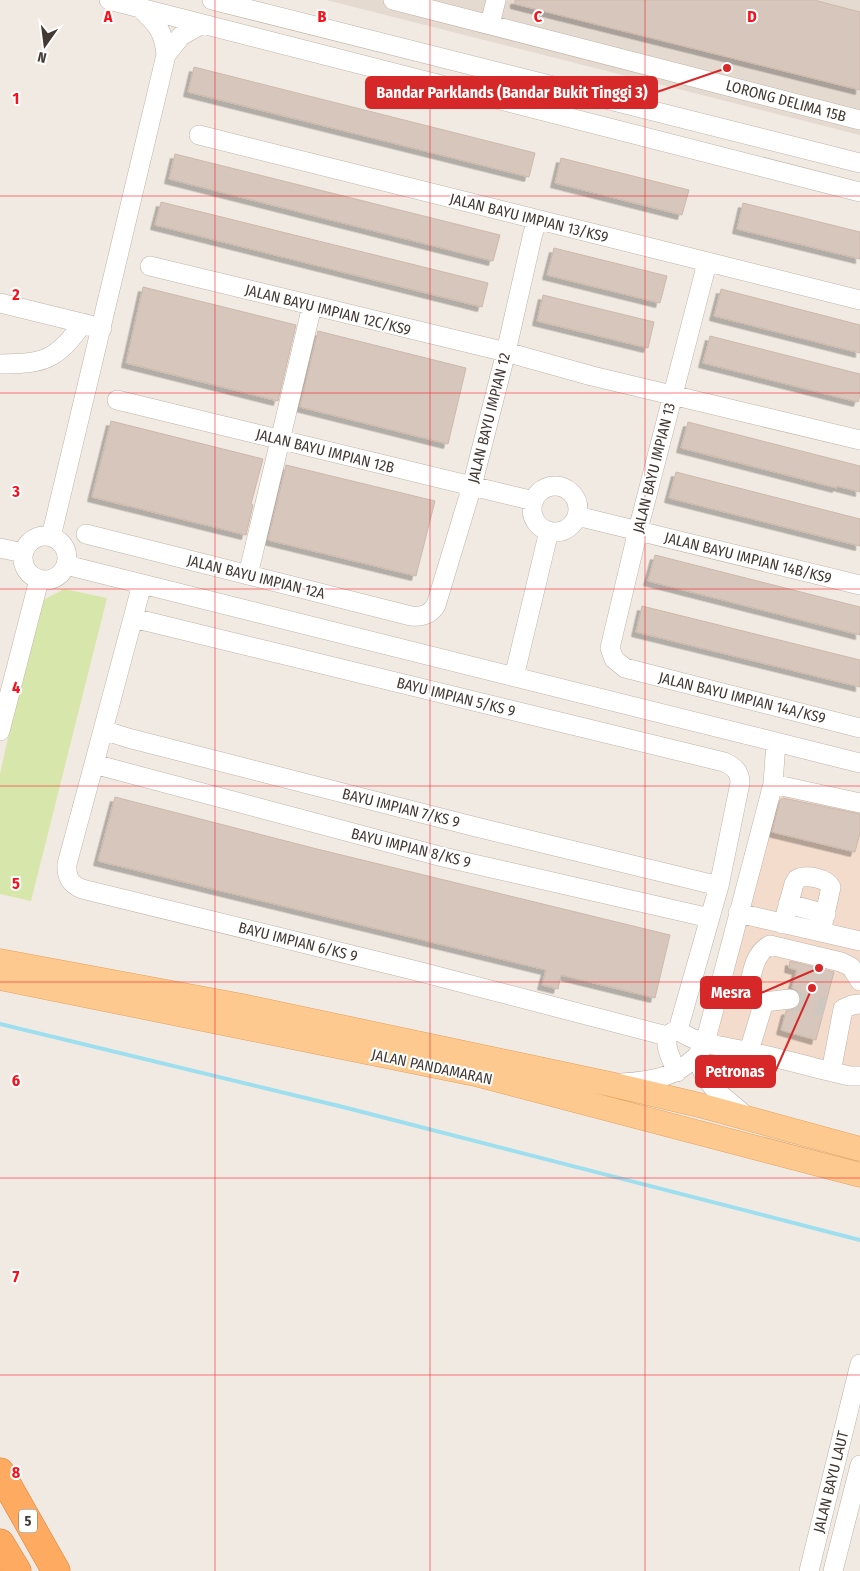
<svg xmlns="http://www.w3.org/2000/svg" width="860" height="1571" viewBox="0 0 860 1571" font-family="'Fira Sans Condensed',sans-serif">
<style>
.residential{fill:#e5dad0}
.commercial{fill:#f4dccc}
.green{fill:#d7e6aa}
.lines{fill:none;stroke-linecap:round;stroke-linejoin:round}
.stream{stroke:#9ddeef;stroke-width:4}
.building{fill:#d6c6bb;stroke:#cdb9ab;filter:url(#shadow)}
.minor-tunnel{stroke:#cec7bf;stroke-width:19;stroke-dasharray:19 9;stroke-linecap:butt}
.minor-casing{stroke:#bfb2a8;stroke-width:20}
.major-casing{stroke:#e3a15e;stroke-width:25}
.highway-casing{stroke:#dd7c31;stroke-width:29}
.minor{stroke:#fff;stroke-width:19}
.major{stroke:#fec98e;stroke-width:24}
.highway{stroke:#feab61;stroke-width:28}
.grid{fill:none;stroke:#fa101a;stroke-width:1;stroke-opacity:0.55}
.labels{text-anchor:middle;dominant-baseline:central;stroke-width:4;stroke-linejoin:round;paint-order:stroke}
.shield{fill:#fff;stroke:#7b7470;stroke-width:1}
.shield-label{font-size:14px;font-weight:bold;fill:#433933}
.street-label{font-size:15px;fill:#433933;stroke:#fff}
.grid-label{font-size:16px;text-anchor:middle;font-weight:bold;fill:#fa101a;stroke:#fff;stroke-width:4;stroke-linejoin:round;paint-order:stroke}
.leader{fill:none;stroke:#d62828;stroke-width:2}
.callout-dot{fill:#d62828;stroke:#fff;stroke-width:2}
.callout{fill:#d62828;stroke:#d62828;stroke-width:2}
.callout-label{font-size:16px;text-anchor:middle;font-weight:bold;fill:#fff}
</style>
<defs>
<filter id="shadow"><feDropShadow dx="-4.5" dy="4.5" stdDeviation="0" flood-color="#0004"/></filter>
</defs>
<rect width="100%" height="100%" fill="#f1eae2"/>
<path class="residential" d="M326,0H860V135Z"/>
<path class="commercial" d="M781,776L860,795V1073L716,1038Z"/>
<path class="green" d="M64,589L107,598L31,901L0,894V774L38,603Z"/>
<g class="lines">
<path class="stream" d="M0,1024L343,1107L860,1240"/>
</g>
<path class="building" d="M515,0H814L860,12V90L555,14L515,4Z
M194,67L535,153L529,177L188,92Z
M175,154L500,235L493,261L169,179Z
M561,158L689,190L682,215L555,183Z
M161,202L488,283L482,307L155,225Z
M743,203L860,232V259L737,229Z
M554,248L667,276L660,303L547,275Z
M143,287L296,325L278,401L126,363Z
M721,289L860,325V353L714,316Z
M543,295L654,322L648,348L537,321Z
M318,331L466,368L448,444L300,407Z
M710,336L860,374V395L858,402L703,363Z
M111,421L263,459L251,504L253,505L246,535L92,497Z
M688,422L860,466V492L837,486V488L681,448Z
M286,465L435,501L416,576L268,540Z
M676,472L860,519V546L669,498Z
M655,555L860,607V635L648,581Z
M642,606L860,660V687L636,632Z
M115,797L313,848L670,935L655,998L561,975L558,989L542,985L546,970L98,861Z
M783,798L860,814V833L855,852L772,832L780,800Z
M790,961L834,972L816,1040L781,1030L786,1011L797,1008L800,1003L801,998L799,992L792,988L797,970L789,968Z"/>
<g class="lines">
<path class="minor-tunnel" d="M790,999L825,1008"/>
<defs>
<path id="minor" d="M109,0L860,192
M212,0L860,163
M393,0L860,120
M140,8C157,24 164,31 166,55
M490,24L496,0
M199,135L860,300
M707,263L638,530L610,648L614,659L625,668L860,728
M150,266L506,352L592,376L860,440
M0,303L102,328
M0,364C44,364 57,360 83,323
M117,400L534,501
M532 509a23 23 0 1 1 46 0a23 23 0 1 1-46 0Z
M577,516L860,585
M86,534L411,616C422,617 430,615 436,605L472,486L506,352L533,233L537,224L544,221
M23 558a22 22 0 1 1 44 0a22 22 0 1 1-44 0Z
M51,537L166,55L181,36L202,24
M0,548L23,553
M66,565L860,763
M248,575L312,306
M133,618L142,584
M514,677L549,531
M0,731L39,580
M94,764L103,730
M773,784L860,803
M788,904L826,914
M738,913L860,941
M783,924L794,884L797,879C806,874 826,878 831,887L821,932
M718,991L764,1002L790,999
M747,998C751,980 752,954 770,945L841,962L851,967L860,981
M678,1030C699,1046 726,1046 751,1052C784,1059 817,1069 850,1076H860
M667,1036L417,971L82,889C70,884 66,877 67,864L94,764L443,857L710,918
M749,1051L764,1002
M697,1056L705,1043L773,784L776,742
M677,1072C671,1058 657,1035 678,1030L719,886L740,783C740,772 735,767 724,762L133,618L103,730L128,738L476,827L719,886
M831,1072L843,1009L852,1005L860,1004
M621,1083C652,1081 674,1078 697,1056L704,1075L715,1090L746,1116
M809,1571L860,1364
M833,1571L860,1465"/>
<path id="major" d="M0,961L242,1006L610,1084L699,1105L860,1149
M0,978L475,1074L860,1175"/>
<path id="highway" d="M0,1472L56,1571
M0,1543L17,1571"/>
</defs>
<use href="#minor" class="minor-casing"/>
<use href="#major" class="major-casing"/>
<use href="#highway" class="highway-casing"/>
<use href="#minor" class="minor"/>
<use href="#major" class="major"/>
<use href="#highway" class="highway"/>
</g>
<path class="grid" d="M215,0V1571M430,0V1571M645,0V1571M0,196H860M0,393H860M0,589H860M0,786H860M0,982H860M0,1178H860M0,1375H860"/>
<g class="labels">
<rect class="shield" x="19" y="1509.5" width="18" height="23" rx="4"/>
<g class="shield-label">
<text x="28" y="1521">5</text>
</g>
<g class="street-label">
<text transform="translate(786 101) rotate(15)">LORONG DELIMA 15B</text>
<text transform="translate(529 218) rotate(14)">JALAN BAYU IMPIAN 13/KS9</text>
<text transform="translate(328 310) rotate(14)">JALAN BAYU IMPIAN 12C/KS9</text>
<text transform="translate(489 418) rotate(-76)">JALAN BAYU IMPIAN 12</text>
<text transform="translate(325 451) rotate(14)">JALAN BAYU IMPIAN 12B</text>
<text transform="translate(654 468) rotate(-76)">JALAN BAYU IMPIAN 13</text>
<text transform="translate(748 558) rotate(14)">JALAN BAYU IMPIAN 14B/KS9</text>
<text transform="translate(256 577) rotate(14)">JALAN BAYU IMPIAN 12A</text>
<text transform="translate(456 697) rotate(14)">BAYU IMPIAN 5/KS 9</text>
<text transform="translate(742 698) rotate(14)">JALAN BAYU IMPIAN 14A/KS9</text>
<text transform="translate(401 808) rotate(14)">BAYU IMPIAN 7/KS 9</text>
<text transform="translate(411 848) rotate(14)">BAYU IMPIAN 8/KS 9</text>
<text transform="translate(298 942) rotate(14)">BAYU IMPIAN 6/KS 9</text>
<text transform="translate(432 1067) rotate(12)">JALAN PANDAMARAN</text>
<text transform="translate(831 1482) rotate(-76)">JALAN BAYU LAUT</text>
</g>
</g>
<g class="grid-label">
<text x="108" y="22">A</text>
<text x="322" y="22">B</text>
<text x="538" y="22">C</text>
<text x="752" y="22">D</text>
<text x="16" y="104">1</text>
<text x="16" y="300">2</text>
<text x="16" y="497">3</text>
<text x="16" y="693">4</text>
<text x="16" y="889">5</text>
<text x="16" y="1086">6</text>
<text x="16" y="1282">7</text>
<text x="16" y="1478">8</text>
</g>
<path class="leader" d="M727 68L657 92M819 968L761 993M812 988L775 1072"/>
<g class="callout-dot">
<circle cx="727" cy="68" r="5"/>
<circle cx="819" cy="968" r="5"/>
<circle cx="812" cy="988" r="5"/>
</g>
<g class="callout">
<rect x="366" y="77" width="291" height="31" rx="5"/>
<rect x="701" y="977" width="60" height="31" rx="5"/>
<rect x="696" y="1056" width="79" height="31" rx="5"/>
</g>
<g class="callout-label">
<text x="512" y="98">Bandar Parklands (Bandar Bukit Tinggi 3)</text>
<text x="731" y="998">Mesra</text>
<text x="735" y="1077">Petronas</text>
</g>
<g transform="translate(45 45) rotate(194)" stroke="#ffffff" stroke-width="4" paint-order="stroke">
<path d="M0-4L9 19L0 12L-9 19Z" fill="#433933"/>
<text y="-8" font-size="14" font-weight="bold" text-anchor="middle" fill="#433933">N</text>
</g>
</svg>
